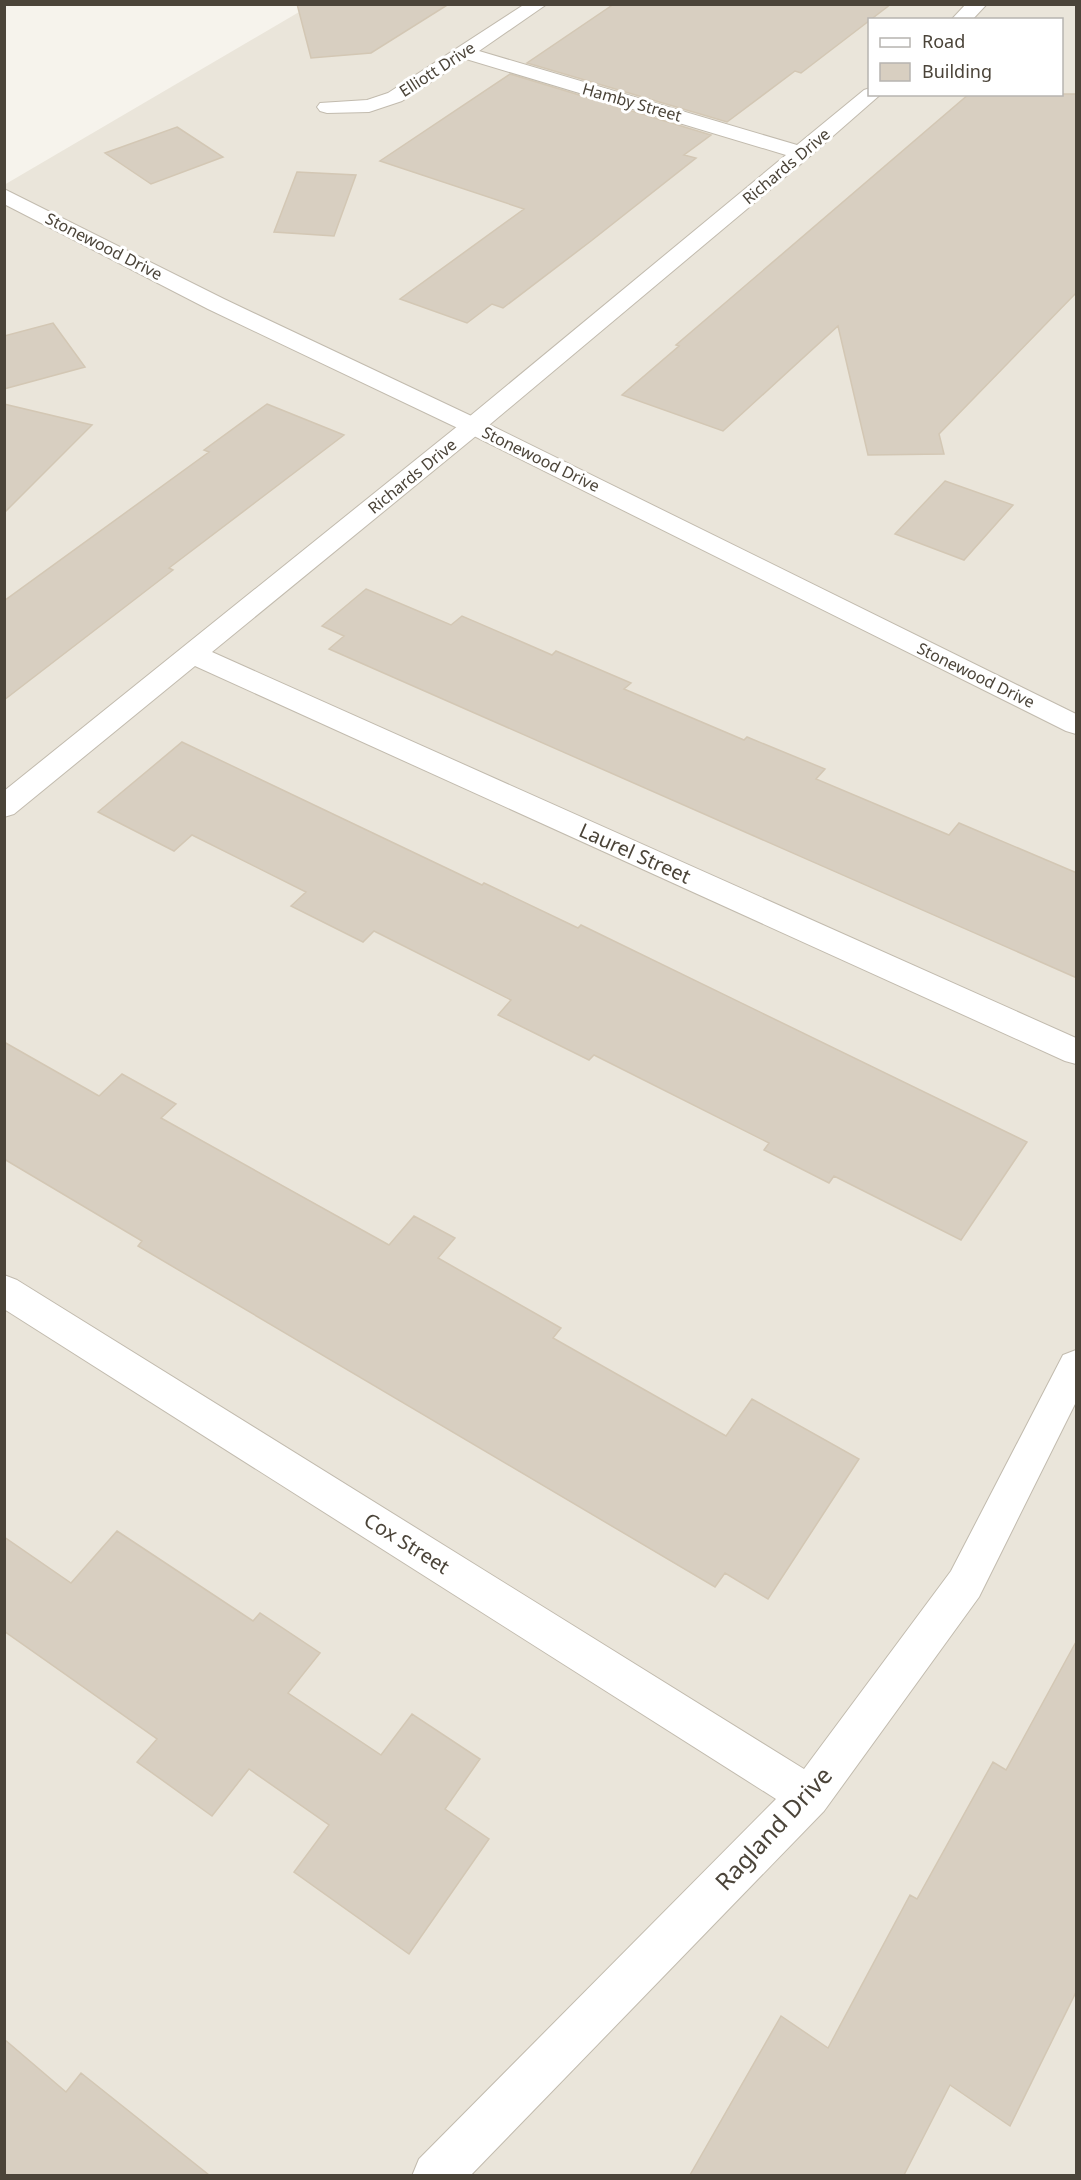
<svg xmlns="http://www.w3.org/2000/svg" width="1081" height="2180" viewBox="0 0 1081 2180" font-family="'Noto Sans',sans-serif">
<style>
.residential{fill:#eae5da;fill-rule:evenodd}
.building{fill:#d8cfc1;stroke:#d3c7b4;stroke-width:1.5}
.lines{fill:none;stroke-linecap:round;stroke-linejoin:round}
.minor-casing{stroke:#c2bbae;stroke-width:2}
.tertiary-casing{stroke:#c2bbae;stroke-width:2}
.minor{fill:#fff;fill-rule:evenodd}
.tertiary{fill:#fff;fill-rule:evenodd}
.labels{text-anchor:middle;dominant-baseline:central;stroke-width:6;stroke-linejoin:round;paint-order:stroke}
.far-street-label{font-size:16px;fill:#4b4439;stroke:#fff}
.street-label{font-size:20px;fill:#4b4439;stroke:#fff}
.near-street-label{font-size:24px;fill:#4b4439;stroke:#fff}
</style>
<rect width="100%" height="100%" fill="#f6f3ec"/>
<path class="residential" d="M311,5H1076V2175H5L4,185ZM870,20H1062V94H870Z"/>
<path class="building" d="M297,4H449L371,53L311,58Z
M614,4H891L801,73L795,71L727,122L527,63Z
M510,74L711,135L684,155L696,158L591,241L503,308L492,304L467,323L400,299L524,209L380,161Z
M969,94H1077V292L939,434L944,454L868,455L838,326L723,431L622,395L679,346L676,345Z
M177,127L223,157L151,184L105,153Z
M297,172L356,175L334,236L274,232Z
M53,323L85,367L4,389V336Z
M4,404L92,425L4,513Z
M267,404L344,435L169,568L173,570L4,700V601L209,452L204,450Z
M945,481L1013,505L964,560L895,534Z
M366,589L451,625L462,616L552,655L556,651L631,683L624,689L744,740L747,737L825,769L816,779L949,835L959,823L1077,873V978L329,649L344,636L322,626Z
M182,742L482,885L484,883L578,928L581,925L1027,1142L961,1240L834,1176L829,1183L764,1150L769,1143L594,1055L589,1060L498,1015L511,1000L374,931L363,942L291,906L306,892L192,835L174,851L98,812Z
M4,1042L99,1096L122,1074L176,1104L161,1118L389,1245L414,1216L455,1238L438,1258L561,1328L553,1338L726,1436L752,1399L859,1459L768,1599L725,1573L715,1587L138,1246L142,1241L4,1159Z
M117,1531L253,1621L260,1613L320,1653L288,1693L381,1755L412,1714L480,1759L445,1809L489,1839L409,1954L294,1872L329,1825L249,1769L212,1816L137,1762L157,1739L4,1631V1537L71,1583Z
M1077,1640V1990L1010,2126L950,2085L904,2175H690L781,2016L828,2048L910,1895L917,1899L993,1762L1006,1770Z
M4,2039L66,2092L81,2073L209,2175H4Z"/>
<g class="lines">
<defs>
<path id="minor" d="M525,4H547L479,51L797,145L864,90L870,88V94H881L809,157L482,431L212,652L1076,1038V1064L1065,1061L195,666L14,814L4,817V791L464,421L786,155L466,59L402,101L369,112L327,113L320,111L317,107L320,103L367,100L388,93Z
M966,4H987L972,20H951Z
M4,1275L17,1280L804,1769L951,1571L1063,1355L1076,1350V1402L979,1597L824,1811L470,2176H412L419,2159L776,1799L4,1309Z"/>
<path id="tertiary" d="M4,189L224,299L482,421L1076,714V734L1066,731L464,431L208,309L4,204Z"/>
</defs>
<use href="#minor" class="minor-casing"/>
<use href="#tertiary" class="tertiary-casing"/>
<use href="#minor" class="minor"/>
<use href="#tertiary" class="tertiary"/>
</g>
<g class="labels">
<g class="far-street-label">
<text transform="translate(437 69) rotate(-33)">Elliott Drive</text>
<text transform="translate(632 102) rotate(16)">Hamby Street</text>
<text transform="translate(786 166) rotate(-40)">Richards Drive</text>
<text transform="translate(104 246) rotate(27)">Stonewood Drive</text>
<text transform="translate(541 459) rotate(26)">Stonewood Drive</text>
<text transform="translate(412 476) rotate(-39)">Richards Drive</text>
<text transform="translate(976 675) rotate(26)">Stonewood Drive</text>
</g>
<g class="street-label">
<text transform="translate(635 853) rotate(24)">Laurel Street</text>
<text transform="translate(407 1543) rotate(32)">Cox Street</text>
</g>
<g class="near-street-label">
<text transform="translate(773 1828) rotate(-47)">Ragland Drive</text>
</g>
</g>
<rect width="1081" height="2180" fill="none" stroke="#4b4439" stroke-width="12"/>
<rect x="868" y="18" width="195" height="78" fill="#ffffff" stroke="#b7b4b0" stroke-width="1.5"/>
<rect x="880" y="38" width="30" height="9" fill="#ffffff" stroke="#b7b4b0" stroke-width="1.5"/>
<text x="922" y="48" font-size="18" fill="#4b4439">Road</text>
<rect x="880" y="63" width="30" height="18" fill="#d8cfc1" stroke="#b7b4b0" stroke-width="1.5"/>
<text x="922" y="78" font-size="18" fill="#4b4439">Building</text>
</svg>
